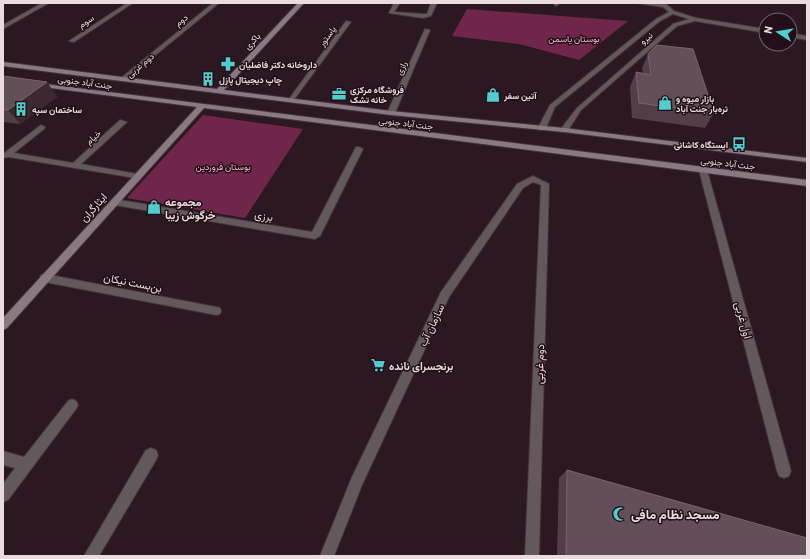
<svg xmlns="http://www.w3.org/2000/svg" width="810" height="559" viewBox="0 0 810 559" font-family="Barlow,Vazirmatn,sans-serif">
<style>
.green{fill:#6f264a}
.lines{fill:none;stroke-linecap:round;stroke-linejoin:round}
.street-casing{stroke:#46333b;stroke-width:2}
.secondary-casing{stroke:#46333b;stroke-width:2}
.street{fill:#63595d;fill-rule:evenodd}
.secondary{fill:#8a7980;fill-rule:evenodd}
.wall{fill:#523e47}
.shaded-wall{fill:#3c2830}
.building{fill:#634f57;stroke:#78656c}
.labels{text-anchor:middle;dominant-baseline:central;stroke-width:3;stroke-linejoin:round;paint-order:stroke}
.far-street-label{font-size:9px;fill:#e9dbe0;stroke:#220f17}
.far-park-label{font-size:9px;fill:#fdb9d4;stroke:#220f17}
.far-poi-label{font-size:9px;font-weight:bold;fill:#e9dbe0;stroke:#220f17;text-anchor:start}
.poi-label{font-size:11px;font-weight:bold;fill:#e9dbe0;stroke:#220f17;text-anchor:start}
.street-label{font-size:11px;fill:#e9dbe0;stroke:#220f17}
.near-poi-label{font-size:13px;font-weight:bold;fill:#e9dbe0;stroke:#220f17;text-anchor:start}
</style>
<rect width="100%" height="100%" fill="#2c1820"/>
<path class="green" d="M467,9L628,21L579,60L519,44L452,36Z
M203,115L303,129L245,218L127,198Z"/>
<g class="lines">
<defs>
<path id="street" d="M42,3H49L3,29V25Z
M127,3H133L74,42L69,41Z
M213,3H219L125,80H121V78Z
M394,3H400L394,12L423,14H427L431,3H437L431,16L423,18L389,13Z
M553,3H559V4L556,6Z
M636,3H665L674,11L696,18L766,29V33L695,21L677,26L581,110L567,132H561L560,130L577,108L673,24L689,19L673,14L660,21L555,107L545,130H539L538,128L550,105L656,19L669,12L663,7Z
M346,21L351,22L293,101H289V99Z
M425,29L430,30L395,113L389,114L387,113Z
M790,33L807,36V40L790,37Z
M120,120L127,122L81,164L138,174L141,175V179L9,157L3,158V154L41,125L45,127L44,129L14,153L73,163Z
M356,147H359L363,149L320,236L315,239L114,205L110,202L114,199L312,232Z
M703,167L707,170L791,471L789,476L784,478L779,476L777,471L699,170Z
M533,176L549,184L539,556H525L541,185L533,182L523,188L449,297L362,485L334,556H320L352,477L441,292L517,184Z
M45,274L216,307L220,308L221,311L220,314L216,315L45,282L41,281L40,278L41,275Z
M72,399L76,401L78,405L76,409L8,500L3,502V484L15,468L3,465V451L24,457L68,401Z
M151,448L156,450L158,455L156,460L99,556H84L146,450Z"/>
<path id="secondary" d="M298,3H304L224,90L391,111L564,128L807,158V162L564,132L391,115L3,66V62L217,89Z
M37,83L807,180V186L204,108L7,328L3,330V318L197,107L35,86V84Z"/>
</defs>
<use href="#street" class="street-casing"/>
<use href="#secondary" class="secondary-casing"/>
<use href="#street" class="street"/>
<use href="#secondary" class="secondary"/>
</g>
<path class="wall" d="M648,54L714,113L705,128L632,118L630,87L636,72L643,73L642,68Z
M3,76L47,82L57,97L20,124L3,122Z
M567,470L807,556H557L559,478Z"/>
<path class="shaded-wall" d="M47,82L57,97L20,124L8,110Z"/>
<path class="building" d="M657,45L693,49L714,113L639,103L636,72L651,75L648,54Z
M3,76L47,82L8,110L3,109Z
M567,470L807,538V556H566Z"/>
<defs>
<symbol id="pharmacy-bare" viewBox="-9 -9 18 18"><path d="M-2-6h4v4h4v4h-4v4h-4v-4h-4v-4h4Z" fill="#52cdcd" stroke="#220f17" stroke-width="2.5" paint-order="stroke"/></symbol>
<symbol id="building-bare" viewBox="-9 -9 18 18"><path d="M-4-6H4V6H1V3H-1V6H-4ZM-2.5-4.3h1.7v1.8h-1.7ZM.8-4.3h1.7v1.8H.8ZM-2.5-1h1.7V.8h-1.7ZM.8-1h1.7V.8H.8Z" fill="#52cdcd" stroke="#220f17" stroke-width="2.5" paint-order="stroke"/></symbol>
<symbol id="office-bare" viewBox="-9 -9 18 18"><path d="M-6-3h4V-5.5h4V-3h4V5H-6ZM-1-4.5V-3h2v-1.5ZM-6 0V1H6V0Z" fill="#52cdcd" stroke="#220f17" stroke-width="2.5" paint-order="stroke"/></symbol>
<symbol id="shop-bare" viewBox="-9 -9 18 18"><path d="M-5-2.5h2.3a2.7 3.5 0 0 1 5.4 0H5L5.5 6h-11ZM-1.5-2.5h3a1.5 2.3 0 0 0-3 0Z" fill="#52cdcd" stroke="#220f17" stroke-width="2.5" paint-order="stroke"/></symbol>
<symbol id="bus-bare" viewBox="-9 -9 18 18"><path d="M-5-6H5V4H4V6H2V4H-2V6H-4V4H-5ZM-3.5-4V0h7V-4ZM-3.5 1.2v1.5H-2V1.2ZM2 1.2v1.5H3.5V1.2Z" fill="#52cdcd" stroke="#220f17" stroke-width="2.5" paint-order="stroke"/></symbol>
<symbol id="supermarket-bare" viewBox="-9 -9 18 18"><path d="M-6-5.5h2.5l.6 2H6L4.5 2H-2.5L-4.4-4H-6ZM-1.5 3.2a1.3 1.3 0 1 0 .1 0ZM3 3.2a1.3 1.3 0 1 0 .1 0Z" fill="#52cdcd" stroke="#220f17" stroke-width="2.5" paint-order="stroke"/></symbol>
<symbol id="mosque-bare" viewBox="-9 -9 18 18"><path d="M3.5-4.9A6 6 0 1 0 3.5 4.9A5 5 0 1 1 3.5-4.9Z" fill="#52cdcd" stroke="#220f17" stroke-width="2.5" paint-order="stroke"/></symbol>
</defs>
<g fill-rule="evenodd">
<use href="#pharmacy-bare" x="218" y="54" width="20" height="20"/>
<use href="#building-bare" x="198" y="69" width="20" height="20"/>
<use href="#office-bare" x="329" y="84" width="20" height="20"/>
<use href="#shop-bare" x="483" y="85" width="20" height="20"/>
<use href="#shop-bare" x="655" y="93" width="20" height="20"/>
<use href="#building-bare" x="11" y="99" width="20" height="20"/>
<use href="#bus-bare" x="729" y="134" width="20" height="20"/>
<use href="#shop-bare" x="144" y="197" width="20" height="20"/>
<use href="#supermarket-bare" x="368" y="355" width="20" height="20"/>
<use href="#mosque-bare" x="610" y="504" width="20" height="20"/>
</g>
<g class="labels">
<g class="far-street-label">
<text transform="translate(181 20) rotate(-39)">دوم</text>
<text transform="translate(86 21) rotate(-33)">سوم</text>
<text transform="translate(327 36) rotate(-54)">پاستور</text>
<text transform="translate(646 38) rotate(-40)">نیرو</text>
<text transform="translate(252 41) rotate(-47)">باکری</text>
<text transform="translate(140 65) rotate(-40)">دوم غربی</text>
<text transform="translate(401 68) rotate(-66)">رازی</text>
<text transform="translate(85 82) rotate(8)">جنت آباد جنوبی</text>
<text transform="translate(406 123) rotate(7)">جنت آباد جنوبی</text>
<text transform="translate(93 137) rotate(-42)">خیام</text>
<text transform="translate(728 163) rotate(7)">جنت آباد جنوبی</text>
</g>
<g class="far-park-label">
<text x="574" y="38">بوستان یاسمن</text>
<text x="223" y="166">بوستان فروردین</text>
</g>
<g class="far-poi-label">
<text x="239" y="64">داروخانه دکتر فاضلیان</text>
<text x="219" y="79">چاپ دیجیتال پازل</text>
<text x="350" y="89">فروشگاه مرکزی<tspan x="350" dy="10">خانه تشک</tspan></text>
<text x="504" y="95">آتین سفر</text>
<text x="676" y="98">بازار میوه و<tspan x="676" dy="10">تره‌بار جنت آباد</tspan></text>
<text x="32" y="109">ساختمان سپه</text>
<text x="728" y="144" text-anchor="end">ایستگاه کاشانی</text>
</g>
<g class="poi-label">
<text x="165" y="201">مجموعه<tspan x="165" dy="13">خرگوش زیبا</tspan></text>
<text x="389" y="365">برنجسرای نانده</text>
</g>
<g class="street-label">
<text transform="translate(93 207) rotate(-48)">ایثارگران</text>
<text transform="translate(264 215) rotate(10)">برزی</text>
<text transform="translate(133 282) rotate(11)">بن‌بست نیکان</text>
<text transform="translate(744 320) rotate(75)">اول غربی</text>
<text transform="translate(431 325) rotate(-65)">سازمان آب</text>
<text transform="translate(539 364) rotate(-88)">دوم غربی</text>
</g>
<g class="near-poi-label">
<text x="631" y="514">مسجد نظام مافی</text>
</g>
</g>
<rect width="810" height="559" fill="none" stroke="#e9dbe0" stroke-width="8"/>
<g transform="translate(778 32) rotate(282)"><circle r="19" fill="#220f17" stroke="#726167"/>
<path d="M0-3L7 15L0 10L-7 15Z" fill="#52cdcd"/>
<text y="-6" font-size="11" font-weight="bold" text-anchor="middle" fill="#e9dbe0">N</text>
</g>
</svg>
